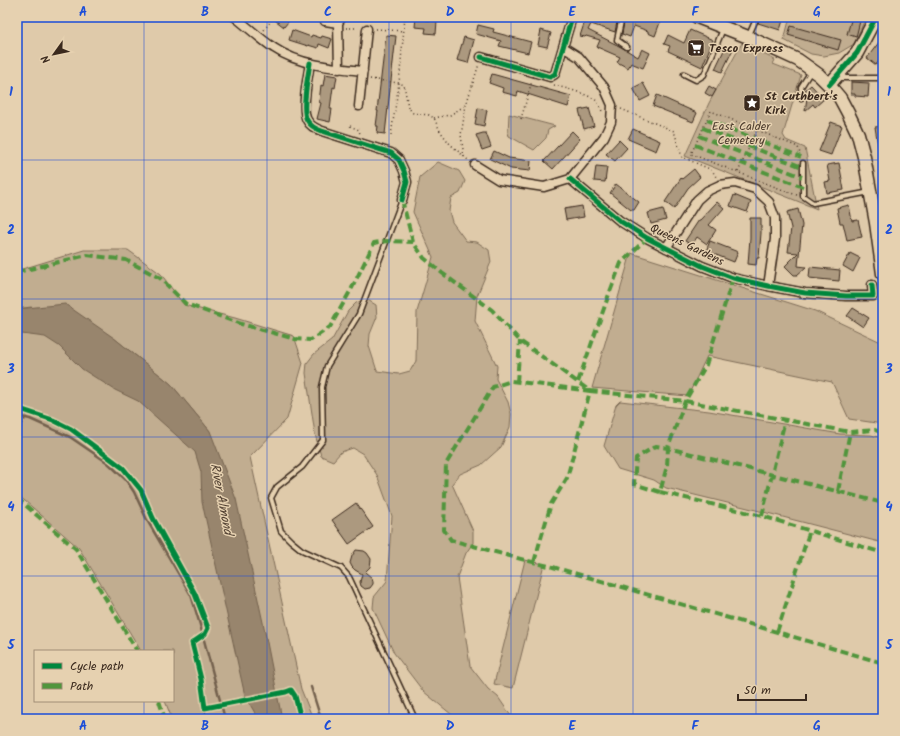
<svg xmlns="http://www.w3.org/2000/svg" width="900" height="736" viewBox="0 0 900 736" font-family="Kalam,sans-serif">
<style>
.green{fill:#c1ad90;stroke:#7e6c57}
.water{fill:#98856d;stroke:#73614d}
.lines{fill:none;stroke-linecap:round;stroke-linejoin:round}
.stream{stroke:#73614d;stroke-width:2.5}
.building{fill:#ac997f;stroke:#3b2a1e}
.lane-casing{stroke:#3b2a1e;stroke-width:7}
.street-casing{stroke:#3b2a1e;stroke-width:11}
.secondary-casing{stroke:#3b2a1e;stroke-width:15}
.path{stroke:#3b2a1e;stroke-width:1.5;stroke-dasharray:1 3;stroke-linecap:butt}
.lane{stroke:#e6d1b0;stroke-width:4}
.street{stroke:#e6d1b0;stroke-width:8}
.secondary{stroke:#e6d1b0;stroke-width:12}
.quiet{stroke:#51953d;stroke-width:4;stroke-dasharray:8 4;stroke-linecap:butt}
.cycleway-casing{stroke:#e6d1b0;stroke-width:8}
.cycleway{stroke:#00873e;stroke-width:5}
.grid{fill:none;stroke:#1d4ed8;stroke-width:1;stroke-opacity:0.55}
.labels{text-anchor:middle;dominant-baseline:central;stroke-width:3;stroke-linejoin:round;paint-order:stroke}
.poi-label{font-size:12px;font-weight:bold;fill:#3b2a1e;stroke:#e6d1b0;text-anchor:start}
.park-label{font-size:12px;fill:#4f3e2f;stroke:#e6d1b0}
.street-label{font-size:12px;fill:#3b2a1e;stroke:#e6d1b0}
.water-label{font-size:13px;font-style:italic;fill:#524132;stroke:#e6d1b0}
.neatline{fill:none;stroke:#1d4ed8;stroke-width:1.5}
.grid-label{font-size:13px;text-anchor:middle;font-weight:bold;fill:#1d4ed8}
</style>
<rect width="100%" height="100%" fill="#dfcaaa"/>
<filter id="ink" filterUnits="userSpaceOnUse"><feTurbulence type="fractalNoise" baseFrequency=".025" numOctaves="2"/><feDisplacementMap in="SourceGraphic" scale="8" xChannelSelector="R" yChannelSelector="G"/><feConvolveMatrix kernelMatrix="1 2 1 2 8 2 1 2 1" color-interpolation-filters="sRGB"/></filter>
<g filter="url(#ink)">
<path class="green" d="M790,17H866L854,44L839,53L824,56L811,54L784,40Z
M742,43L775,60L773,64L801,75L783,135L786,140L805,148L817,209L685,156L709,103Z
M509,114L555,126L548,130L546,138L534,150L509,136L508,133Z
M438,162L459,171L465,181L460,193L451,198L449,211L452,222L466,241L477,242L489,250L491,262L477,296L475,321L497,366L496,379L508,402L511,414L510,427L501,447L481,465L460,474L452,484L473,531V543L466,553L457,577L470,666L488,689L498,697L513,719H457L423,691L394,653L373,608L374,597L387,581L392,516L377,475L363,454L353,448L341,452L333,461L321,456L315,434L306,373L307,363L314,354L332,340L348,311L356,303L366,299L376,305L377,317L370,334L369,346L377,371L399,374L410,371L416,361L417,312L433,257L413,212L420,177Z
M84,250H128L161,274L184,305L235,318L294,336L303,363L287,419L250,457L301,689L313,719H172L165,701H173V651H141L79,548L17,494V320L210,431L171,384L114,338L31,307L17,309V266L22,269Z
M631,253L815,311L883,343V424L849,419L832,382L707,356L688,396L592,388Z
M620,401L709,411L840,434L871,435L883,438V543L748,508L666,488L654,480L618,469L604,446L616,405Z
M525,560L544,564L513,688L494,684Z"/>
<path class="water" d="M65,304L114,338L171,384L210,431L236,499L264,627L282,719H255V713L245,696L219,579L202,502L201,472L195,452L138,401L115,390L82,369L59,346L45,337L22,334L17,336V309Z"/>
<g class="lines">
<path class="stream" d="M17,416L30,419L70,437L108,463L126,480L134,492L147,520L191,595L200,625L225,719
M311,687L321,719"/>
</g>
<path class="building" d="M271,17H292L284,27Z
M416,17H425V20L437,21L436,34L425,33L426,28L415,27Z
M577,17H618L615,32L591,24L588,30L621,47L638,57L642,49L650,53L643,68L631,63L628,68L617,62L620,57L597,47L600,40L586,36L585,37L580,36L585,21L577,19Z
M625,17H662L655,36L648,33V31L634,26L630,37L622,34Z
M760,17H784L780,30L758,23Z
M852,17H861L856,37L847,34Z
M478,25L494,29L493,32L531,42L528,53L499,46L501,41L476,34Z
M791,26L841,40L838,50L788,35Z
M292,30L311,37L312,35L321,38L322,36L332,39L329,48L319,44L318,48L308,45V46L289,40Z
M541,30L551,33L547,47L538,45Z
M690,30L713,40L702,67L668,51L670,46L664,44L668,35L684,43Z
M386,35L396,36L385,134L377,133L378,126H376L378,111H377Z
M464,37L474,40L468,63L457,60Z
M883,37V55L876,65L867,58Z
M726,46L733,49L722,72L715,69Z
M325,74L337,76L335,88L333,87L330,109H332L330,122L317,119L321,103L319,102L321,85L323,86Z
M492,74L571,96L568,107L518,91L517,96L502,92L503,88L489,83Z
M851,82L869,83L868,97L855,96V94H851Z
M643,83L650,96L640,101L633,88Z
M811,85L824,99L815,107L813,104L805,111L807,98L805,96L807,94L804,91Z
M709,86L716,90L712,97L705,93Z
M657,95L697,113L693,122L653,106Z
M478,108L487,110L484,126L475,124Z
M589,108L594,126L584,129L579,110Z
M831,122L842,126L831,155L819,151Z
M883,126V150L879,151L875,127Z
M633,129L660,141L656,151L628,139Z
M572,131L580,139L553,169L544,161Z
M483,133H486L491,147L482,150L476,135Z
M619,140L627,148L615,161L606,154Z
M494,151L509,158L531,161L530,171L511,169L490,159Z
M839,163L844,190L827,193L825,182L830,181L827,165Z
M596,166L607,167L605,182L594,181Z
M694,169L700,177L688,188L674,209L665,202L681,178L682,179Z
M616,184L639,202L634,210H631L610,193Z
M734,195L751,202L747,212L730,206Z
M717,202L724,208L709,225L716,230L707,244L697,237L692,245L685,241L699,220H700Z
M849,205L852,221L858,220L862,237L847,240L843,223H840L837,208Z
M582,206L584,217L566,220L564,209Z
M663,209L666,220L651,224L648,213Z
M798,209L802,225L798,266L806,267L797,275H794L785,266L798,253L788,252L791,228L787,212Z
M750,218H761V233L759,258H757L756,265L748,264L750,238Z
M710,241L738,252L734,262L706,251Z
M850,253L860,258L853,272L843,266Z
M810,267L840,270L839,281L809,278Z
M853,308L869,318L863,327L847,316Z
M356,503L373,527L349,544L332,520Z
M356,550L364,551L367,553L371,559L370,567L365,572L372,578L373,581V584L370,588L365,589L361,586L360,582L362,574L355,570L352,567L350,563L352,556Z"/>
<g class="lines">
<defs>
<path id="lane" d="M622,17L617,40L627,47
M749,35L757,17
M684,74L696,80L704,75L723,29
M839,78H880
M801,98V87L811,71
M803,163V196L813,203L870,192
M402,200L359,314L327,366L322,387L323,440L302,467L277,487L271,498L281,531L291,541L302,550L341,568L349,577L415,719"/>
<path id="street" d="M235,17C248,27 260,39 274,48C299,65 333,68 363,71
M325,21L338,23
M563,47L579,57L604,87L612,105L611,122L604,137L570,179
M481,57L550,77L555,74L572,17
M310,63C308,76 301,110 307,120C310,126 316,129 322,131L391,153L399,160L404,171L407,182L402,200
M339,69L338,23L342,17
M359,106L367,29
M475,165L499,180L544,187L570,179
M570,179L620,221L647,238L702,266L733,278L768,286L805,293L846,296H873L872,285
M666,248L697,200L707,191L720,185L735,183L755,189L769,202L775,218V239L768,286"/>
<path id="secondary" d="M697,17L748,37L798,60L819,75L829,85L840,98L848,113L858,134L864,157L876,223L883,274
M829,85L857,53L876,17"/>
</defs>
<use href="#lane" class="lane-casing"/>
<use href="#street" class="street-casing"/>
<use href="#secondary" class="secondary-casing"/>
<path class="path" d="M346,28H358
M376,29L404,31
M264,30L274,17
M370,79L399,83L404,85L408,107L413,113L429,115L434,118L440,131L450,144L468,160
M554,85C567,89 582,92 594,99C598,101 601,107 602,112
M621,109L674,131L682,157L712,170L716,177
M434,118L450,115L466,105
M521,119L532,81
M350,126L359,130L360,134
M391,135L399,83L405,17
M464,157L461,135L466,105L479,64
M738,172L757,130
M797,195L791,193L691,154L711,111L798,147L801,157
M17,427L20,428L29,412
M205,708L206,719"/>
<use href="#lane" class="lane"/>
<use href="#street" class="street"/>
<use href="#secondary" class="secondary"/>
<path class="quiet" d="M707,120L801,157
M703,128L802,167
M699,136L802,177
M695,145L803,187
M402,200L413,242L424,258L442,273L492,310L520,341L590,391L685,401L850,432L875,430L883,433
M17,269L22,271L87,255L126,260L160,278L186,304L241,324L295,339L311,340L330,327L352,288L374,243L387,241L413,242
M733,278L706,365L685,401L668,448L667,466L660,492L762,516L883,553
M517,382L520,341
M578,382L608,297L621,263L647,238
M838,491L850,432
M660,492L634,484L636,458L656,446L668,448L883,503
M17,498L76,549L137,651
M762,516L785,420
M534,562L551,504L567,478L590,391L511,381L493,387L446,464L444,530L451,540C485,549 519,559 553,567L746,623L883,663
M777,632L810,530
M159,701L165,719"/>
<defs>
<path id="cycleway" d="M481,57L550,77L555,74L572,17
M310,63C308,76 301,110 307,120C310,126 316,129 322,131L391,153L399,160L404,171L407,182L402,200
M829,85L857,53L876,17
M570,179L620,221L647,238L702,266L733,278L768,286L805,293L846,296H873L872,285
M17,408L53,420L71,429L123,468L141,490L153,518L195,594L208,628L205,634L192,643L201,679L205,708L286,692L291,690L295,696L301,719"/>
</defs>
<use href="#cycleway" class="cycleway-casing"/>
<use href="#cycleway" class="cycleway"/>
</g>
</g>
<path class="grid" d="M144,17V651M267,17V719M389,17V719M511,17V719M633,17V719M756,17V719M17,160H883M17,299H883M17,437H883M17,576H883M144,701V719"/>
<defs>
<symbol id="supermarket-square" viewBox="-11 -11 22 22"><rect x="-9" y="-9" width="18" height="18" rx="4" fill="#3b2a1e" stroke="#e6d1b0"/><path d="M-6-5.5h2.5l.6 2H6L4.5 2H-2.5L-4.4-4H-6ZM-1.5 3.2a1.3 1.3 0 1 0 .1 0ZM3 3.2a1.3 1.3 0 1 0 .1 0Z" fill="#fff"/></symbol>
<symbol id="sight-square" viewBox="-11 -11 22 22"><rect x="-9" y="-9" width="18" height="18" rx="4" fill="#3b2a1e" stroke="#e6d1b0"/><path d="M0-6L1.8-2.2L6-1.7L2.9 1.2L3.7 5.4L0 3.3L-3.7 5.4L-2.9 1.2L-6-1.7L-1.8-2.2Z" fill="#fff"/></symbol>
</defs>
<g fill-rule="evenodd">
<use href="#supermarket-square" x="686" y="38" width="20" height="20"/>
<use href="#sight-square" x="742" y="93" width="20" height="20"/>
</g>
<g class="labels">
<g class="poi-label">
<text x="709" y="48">Tesco Express</text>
<text x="765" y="96">St Cuthbert's<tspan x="765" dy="14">Kirk</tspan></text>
</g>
<g class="park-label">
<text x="741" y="126">East Calder<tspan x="741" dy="14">Cemetery</tspan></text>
</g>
<g class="street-label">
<text transform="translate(687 245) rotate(26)">Queens Gardens</text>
</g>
<g class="water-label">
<text transform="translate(221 499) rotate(79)">River Almond</text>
</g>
</g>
<rect width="900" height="736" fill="none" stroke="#e6d1b0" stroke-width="44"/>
<rect x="34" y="650" width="140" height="52" fill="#e6d1b0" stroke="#a28e76"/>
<rect x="42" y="663" width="20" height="6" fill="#00873e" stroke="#a28e76"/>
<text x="70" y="670" font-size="12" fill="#3b2a1e">Cycle path</text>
<rect x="42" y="683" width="20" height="6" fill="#51953d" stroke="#a28e76"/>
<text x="70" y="690" font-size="12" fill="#3b2a1e">Path</text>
<g transform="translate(54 54) rotate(237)" stroke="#e6d1b0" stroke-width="3" paint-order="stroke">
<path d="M0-3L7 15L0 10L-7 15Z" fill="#3b2a1e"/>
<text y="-6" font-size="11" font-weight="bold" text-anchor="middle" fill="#3b2a1e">N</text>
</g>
<path d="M738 694v6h68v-6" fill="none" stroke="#3b2a1e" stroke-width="2"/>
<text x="744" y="694" font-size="12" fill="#3b2a1e" stroke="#e6d1b0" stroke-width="3" paint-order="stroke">50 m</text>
<rect x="22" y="22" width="856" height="692" class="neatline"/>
<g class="grid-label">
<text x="83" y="16">A</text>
<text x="205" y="16">B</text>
<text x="328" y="16">C</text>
<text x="450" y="16">D</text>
<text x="572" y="16">E</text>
<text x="695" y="16">F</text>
<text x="817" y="16">G</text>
<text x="11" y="96">1</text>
<text x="889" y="96">1</text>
<text x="11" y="234">2</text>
<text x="889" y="234">2</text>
<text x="11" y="373">3</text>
<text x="889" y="373">3</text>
<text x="11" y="511">4</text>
<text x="889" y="511">4</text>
<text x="11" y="649">5</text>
<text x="889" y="649">5</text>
<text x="83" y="730">A</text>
<text x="205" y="730">B</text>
<text x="328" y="730">C</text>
<text x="450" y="730">D</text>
<text x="572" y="730">E</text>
<text x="695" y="730">F</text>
<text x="817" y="730">G</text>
</g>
</svg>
